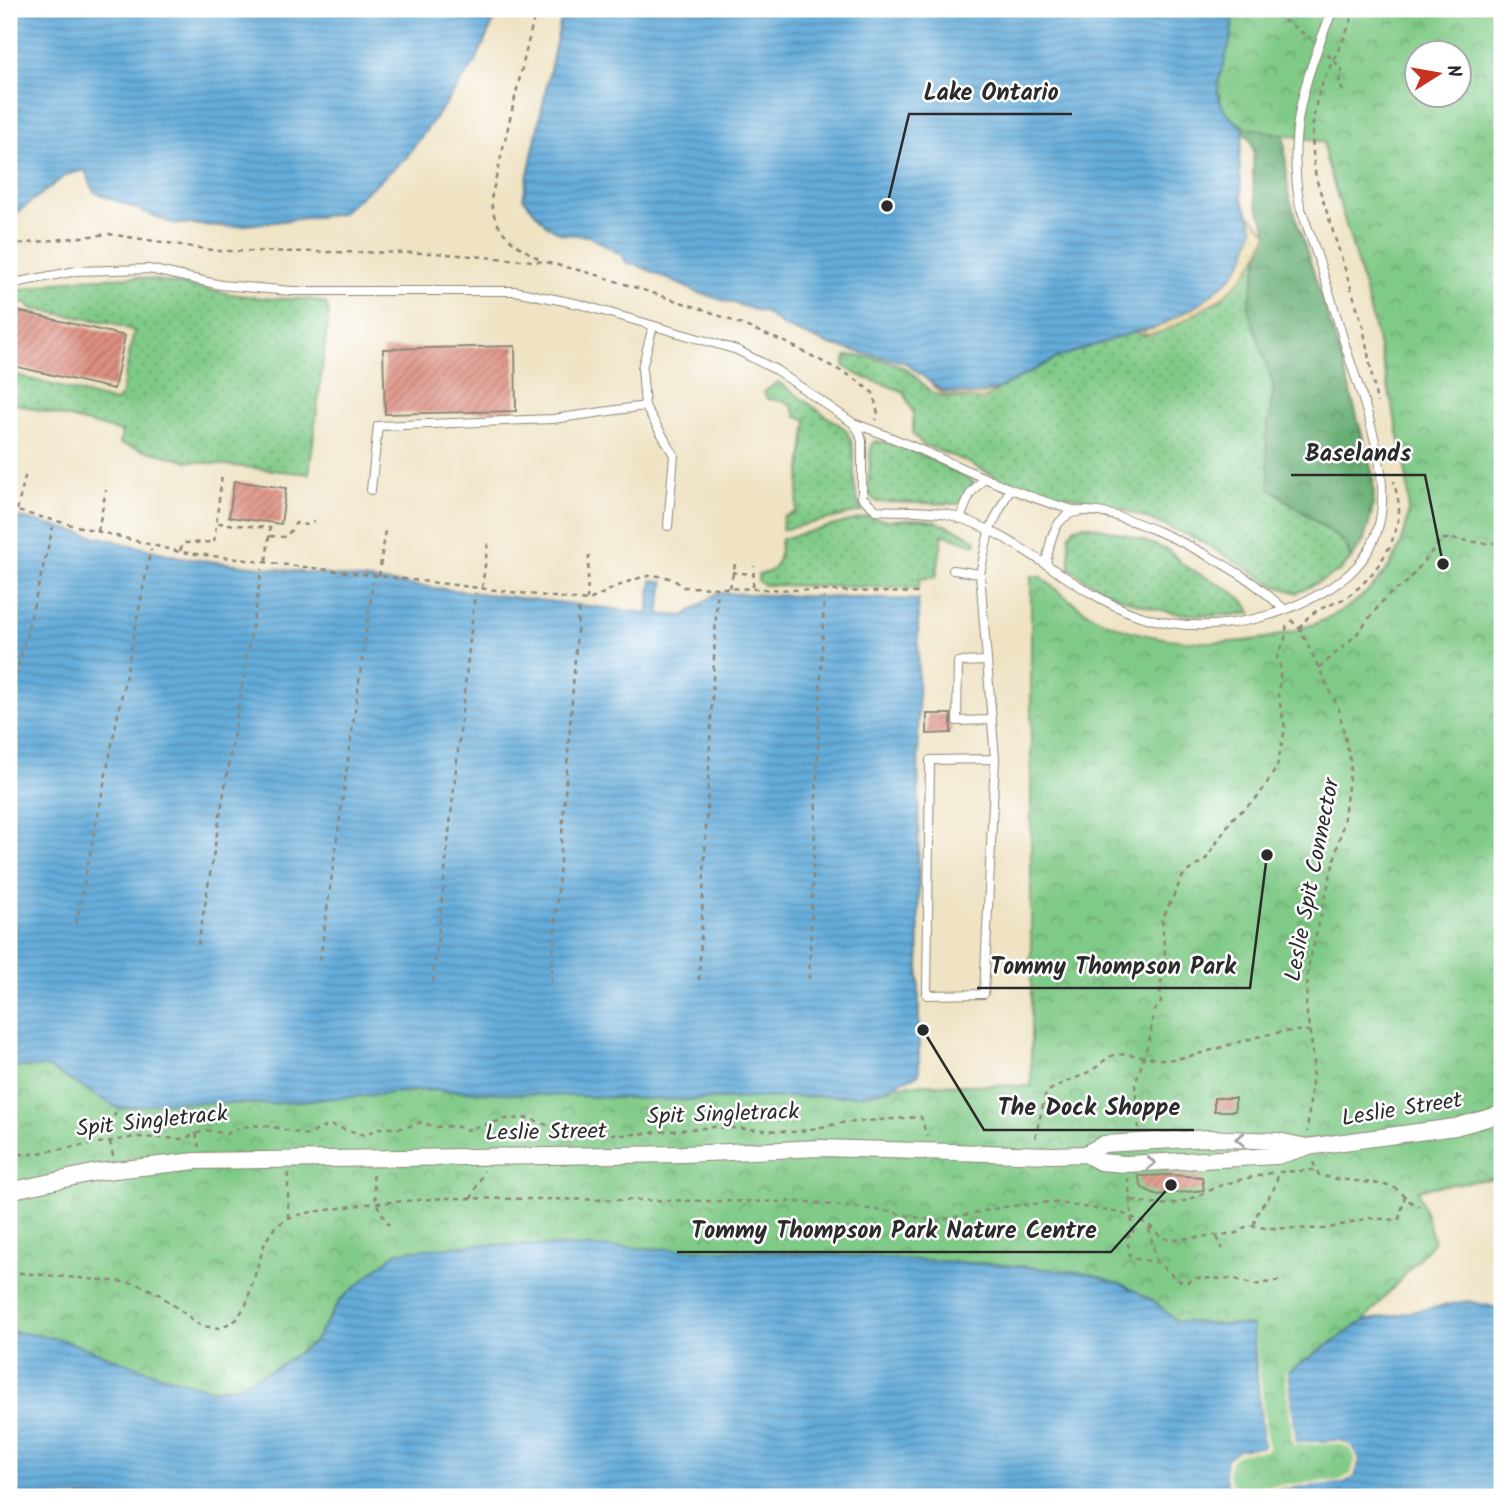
<svg xmlns="http://www.w3.org/2000/svg" width="1511" height="1506" viewBox="0 0 1511 1506" font-family="Kalam,sans-serif">
<style>
.grass{fill:url(#grass-dots);stroke:#567a59;stroke-width:2}
.forest{fill:url(#forest-crowns);stroke:#4a6c50;stroke-width:2}
.sand{fill:url(#sand-dots);stroke:#8c8264;stroke-width:2}
.park{fill:url(#park-crowns);stroke:#567a59;stroke-width:2;fill-rule:evenodd}
.water{fill:url(#water-rules);stroke:#476c82;stroke-width:2}
.pier{fill:#efe3c4}
.building{fill:url(#building-hatch)}
.lines{fill:none;stroke-linecap:round;stroke-linejoin:round}
.lane-casing{stroke:#8d8778;stroke-width:10}
.street-casing{stroke:#8d8778;stroke-width:18}
.path{stroke:#8d8778;stroke-width:2.5;stroke-dasharray:5 5;stroke-linecap:butt}
.lane{stroke:#fff;stroke-width:8}
.street{stroke:#fff;stroke-width:16}
.oneway{stroke:#a0a0a0}
.labels{text-anchor:middle;dominant-baseline:central;stroke-width:5;stroke-linejoin:round;paint-order:stroke}
.street-label{font-size:23px;fill:#2b2b2b;stroke:#fff}
.leader{fill:none;stroke:#2b2b2b;stroke-width:2.5}
.callout-dot{fill:#2b2b2b;stroke:#fff;stroke-width:2.5}
.callout-label{font-size:24px;text-anchor:middle;font-weight:bold;fill:#2b2b2b;stroke:#fff;stroke-width:5;stroke-linejoin:round;paint-order:stroke}
</style>
<defs>
<pattern id="grass-dots" width="8" height="8" patternUnits="userSpaceOnUse" patternTransform="scale(1.75)"><rect width="8" height="8" fill="#80ca87"/><path d="M2 2h.1M6 6h.1" fill="none" stroke="#69a46f" stroke-width="1.8" stroke-linecap="round"/></pattern>
<pattern id="forest-crowns" width="20" height="18" patternUnits="userSpaceOnUse" patternTransform="scale(1.75)"><rect width="20" height="18" fill="#68ae74"/><path d="M2 6a3 3 0 1 1 6 0M12 15a3 3 0 1 1 6 0" fill="none" stroke="#568e5f"/></pattern>
<pattern id="sand-dots" width="8" height="8" patternUnits="userSpaceOnUse" patternTransform="scale(1.75)"><rect width="8" height="8" fill="#eeda9e"/><path d="M2 2h.1M6 6h.1" fill="none" stroke="#cb8" stroke-width="1.8" stroke-linecap="round"/></pattern>
<pattern id="park-crowns" width="20" height="18" patternUnits="userSpaceOnUse" patternTransform="scale(1.75)"><rect width="20" height="18" fill="#80ca87"/><path d="M2 6a3 3 0 1 1 6 0M12 15a3 3 0 1 1 6 0" fill="none" stroke="#69a46f"/></pattern>
<pattern id="water-rules" width="6" height="5" patternUnits="userSpaceOnUse" patternTransform="scale(1.75)"><rect width="6" height="5" fill="#63acda"/><path d="M0 2.5h6" fill="none" stroke="#528cb1"/></pattern>
<pattern id="building-hatch" width="6" height="6" patternUnits="userSpaceOnUse" patternTransform="scale(1.75)"><rect width="6" height="6" fill="#dd8f81"/><path d="M-1 1l2-2M0 6l6-6M5 7l2-2" fill="none" stroke="#b3756a"/></pattern>
</defs>
<rect width="100%" height="100%" fill="#fff"/>
<filter id="ink" filterUnits="userSpaceOnUse"><feTurbulence type="fractalNoise" baseFrequency=".0143" numOctaves="2"/><feDisplacementMap in="SourceGraphic" scale="14" xChannelSelector="R" yChannelSelector="G"/><feConvolveMatrix kernelMatrix="1 2 1 2 8 2 1 2 1" color-interpolation-filters="sRGB"/></filter>
<filter id="wash" filterUnits="userSpaceOnUse"><feTurbulence type="fractalNoise" baseFrequency=".00686" numOctaves="4" result="noise"/><feDisplacementMap in="SourceGraphic" scale="28" xChannelSelector="R" yChannelSelector="G"/><feGaussianBlur stdDeviation="1.57" result="paint"/><feColorMatrix in="noise" values="0 0 0 0 0 0 0 0 0 0 0 0 0 0 0 0 0 1.4 0 .05"/><feComposite in="paint" operator="in"/></filter>
<g filter="url(#wash)">
<rect width="100%" height="100%" fill="#efe3c4"/>
<path class="grass" d="M1260,253L1248,308L1274,387L1266,438L1270,488L1345,543L1351,559L1339,572L1297,593L1277,586L1197,539L1156,522L1106,503L1035,489H1020L963,460L923,445L913,434V413L904,392C884,383 860,379 844,366L846,356C862,355 889,359 904,368C915,374 923,386 933,393C947,401 989,401 1000,388L1059,357L1134,332L1145,336L1220,301Z
M135,277C185,283 233,298 283,299C297,299 314,297 326,304L329,312L309,474L188,461L120,444L122,432L9,402V373L115,402L121,396L134,331L113,323L32,309L26,302L9,306V292L77,279Z
M778,382L845,429C863,454 845,485 863,511L782,530L783,517L796,512L807,420L796,417C793,400 782,401 767,399L764,392Z
M875,441C903,441 948,469 974,482L959,504L877,502L868,494L871,445Z
M869,516C886,523 901,519 918,519C939,520 957,530 975,539L976,542L975,545L943,534L936,577L919,579V588L764,585L758,581V574C781,573 778,557 781,539Z
M1085,525C1113,530 1142,539 1169,551C1175,554 1176,558 1180,562C1198,577 1243,589 1251,613C1184,622 1124,608 1070,569L1069,536L1075,527Z"/>
<path class="forest" d="M1224,115L1284,135L1288,193L1342,361L1373,476L1374,500L1370,520L1363,542L1351,559L1345,543L1270,488L1266,438L1274,387L1248,308L1260,253L1268,233C1264,221 1257,208 1255,196C1246,153 1270,147 1224,115Z"/>
<path class="sand" d="M1248,213L1268,233C1247,284 1226,297 1179,323C1164,331 1150,339 1134,332L1156,328L1254,228Z
M932,385C952,396 979,397 1000,388L983,400L943,395Z"/>
<path class="park" d="M1236,9H1502V1176C1473,1183 1448,1183 1418,1190L1434,1241L1364,1321L1288,1372L1339,1441L1352,1446L1359,1460L1354,1477L1341,1483L1241,1492L1229,1487L1225,1474L1252,1326L1176,1321L1154,1301L1088,1273L993,1264L752,1251L480,1244L341,1299L314,1342L276,1368L237,1386L213,1390L160,1375L60,1339L9,1331V1067H47L120,1109L165,1102L269,1104L426,1090L677,1100L862,1095L911,1084L1031,1086V576H1039C1056,589 1072,603 1090,614C1139,642 1217,648 1271,637C1325,625 1377,599 1400,546C1419,501 1401,450 1392,405C1375,321 1351,240 1326,159L1324,142L1246,127L1224,115L1216,82ZM1416,52H1458V94H1416Z"/>
<path class="water" d="M9,9H499L475,63L405,159L340,214L230,227L172,223L94,192L85,170L66,175L9,219Z
M563,9H1236C1232,19 1233,31 1230,42C1220,81 1203,99 1244,128L1239,159L1242,199L1254,228L1245,257L1231,278L1198,305L1156,328L1134,332L1059,357L993,391L975,395L944,392L904,362L833,346L783,326L766,313L699,293L635,264L627,263L620,254L588,236L562,234L546,225L523,198Z
M9,515L184,558L648,613L652,580L664,582L659,614L684,616L717,593L918,600L919,1074L882,1090L862,1095L677,1100L426,1090L269,1104L165,1102L120,1109L47,1067H9Z
M480,1244L752,1251L993,1264L1088,1273L1124,1285L1154,1301L1176,1321L1252,1326L1264,1447L1239,1450L1227,1459L1225,1474L1229,1487L1241,1492L1341,1483L1354,1477L1359,1460L1352,1446L1339,1441L1296,1443L1288,1372L1364,1321L1468,1301L1502,1309V1497H9V1331L60,1339L160,1375L213,1390L237,1386L276,1368L314,1342L341,1299L397,1252Z"/>
<path class="pier" d="M1254,1323L1268,1448L1265,1451L1240,1453L1231,1461L1228,1474L1232,1484L1241,1488L1340,1480L1351,1474L1355,1460L1350,1448L1339,1444L1293,1445L1285,1370L1288,1372L1296,1443L1339,1441L1352,1446L1359,1460L1354,1477L1341,1483L1241,1492L1229,1487L1225,1474L1227,1459L1239,1450L1264,1447Z"/>
<g id="blocks">
<path class="building" d="M18,311L125,336L114,389L9,365Z
M515,346L516,411L385,414L383,349Z
M234,481L286,488L281,524L229,517Z
M927,714H951V733L927,734Z
M1214,1098H1235V1111H1214Z
M1171,1175L1202,1177L1204,1190L1157,1195L1142,1188L1138,1176Z"/>
</g>
</g>
<g filter="url(#ink)">
<use href="#blocks" fill-opacity="0" stroke="#8d8778" stroke-width="2"/>
<g class="lines">
<defs>
<path id="lane" d="M9,284L76,271L149,269L221,285L292,291H515L579,304L737,350L776,370L853,423L859,431L862,441V497L876,510C901,512 926,509 950,515C1020,534 1069,591 1137,615C1187,632 1243,627 1292,607C1330,591 1366,571 1378,528C1394,474 1362,399 1346,348C1332,300 1317,253 1300,206C1286,132 1305,77 1333,9
M653,326L642,368L645,406L674,455L668,526
M853,423C929,449 999,491 1077,511
M371,490L378,426L553,419L645,406
M960,519L970,494L984,478
M1046,563C1050,546 1051,525 1068,515C1102,495 1216,558 1247,579C1261,588 1273,599 1285,610
M953,570L980,574
M987,661L958,662L957,721L992,720
M995,759L930,760L927,995L984,994L995,759L980,574L989,531L1010,489"/>
<path id="street" d="M1085,1154L1100,1162L1126,1164L1277,1156L1307,1147L1455,1127L1502,1114
M9,1191L97,1172L196,1161L683,1154L821,1148L1053,1155L1085,1154L1104,1144L1208,1138L1278,1141L1307,1147"/>
</defs>
<use href="#lane" class="lane-casing"/>
<use href="#street" class="street-casing"/>
<path class="path" d="M536,9L491,199C494,233 514,244 541,260
M1267,9L1310,38
M1355,9C1347,37 1332,58 1322,85C1310,115 1311,146 1316,178L1363,326L1377,403
M1327,54L1342,69L1339,84L1345,94
M9,245L109,234L219,251L435,253L545,262L594,274L708,311L787,343L854,378L873,393L878,414L876,420
M9,509L180,552L587,601C617,588 655,560 683,587L918,593
M17,510L26,473
M218,523L270,528L266,563
M98,531L106,490
M270,536L286,537L296,523L306,525L314,522
M180,551L183,543L214,542L222,474
M732,572L753,574
M379,576L385,530
M753,587L754,566
M482,588L488,543
M730,588L735,564
M587,600L589,555
M1291,620L1300,629L1339,710L1351,764L1343,824L1308,968L1306,1008L1314,1060L1307,1132
M1300,629C1310,607 1330,608 1348,596C1373,579 1400,540 1399,508C1399,499 1395,490 1394,481
M1319,668L1356,635L1385,598L1407,582L1442,539C1463,538 1482,546 1502,542
M9,705L53,527
M76,924L151,549
M198,945L262,569
M320,960L373,582
M809,979L824,597
M699,980L717,593
M433,982L475,593
M551,983L579,605
M1139,1129L1135,1085L1150,1037L1154,1011L1161,1002L1160,989L1165,958L1162,920L1180,882L1184,874L1206,859L1232,819L1258,797L1277,767L1285,728L1278,694L1281,669L1277,658L1285,639L1287,622
M196,1133L199,1147
M1035,1138L1046,1093C1062,1081 1082,1078 1098,1066C1103,1062 1108,1056 1115,1055C1134,1052 1154,1061 1174,1059C1220,1052 1263,1028 1309,1031
M9,1154H31L135,1137L183,1139L206,1130L227,1134C255,1117 280,1130 308,1135L329,1125L365,1135L379,1128H404L421,1122L435,1127L456,1126L465,1130L506,1119L528,1118L560,1130L626,1135L714,1127L796,1132L841,1123L921,1117L927,1137
M113,1156L110,1142L116,1107
M1313,1162L1319,1175C1343,1182 1368,1180 1392,1187C1403,1191 1407,1203 1419,1206
M1279,1172L1315,1170
M288,1173V1218
M373,1175L376,1203L389,1225
M1128,1178L1133,1235L1127,1236L1130,1258L1158,1262L1176,1279L1186,1283L1196,1278L1235,1279L1254,1285L1282,1280
M471,1199L484,1171
M1132,1200C1174,1210 1183,1202 1220,1186C1236,1180 1256,1177 1273,1172
M1254,1225C1257,1202 1276,1199 1278,1172
M1149,1228L1156,1261
M1217,1237L1223,1249
M9,1272L135,1283L156,1292L201,1326L220,1328L236,1320L246,1305L265,1242L275,1227L288,1218L306,1213L366,1204L445,1198L807,1202L886,1211L935,1221L1004,1207L1051,1202L1121,1213L1148,1224L1162,1238L1173,1240L1237,1233L1248,1225L1265,1228L1326,1229L1368,1218L1399,1220L1405,1196"/>
<use href="#lane" class="lane"/>
<use href="#street" class="street"/>
</g>
<defs><path id="oneway-chevron" d="M-2-3.5L2.5 0L-2 3.5" fill="none" stroke-width="1.6" stroke-linecap="round" stroke-linejoin="round" transform="scale(1.75)"/></defs>
<g class="oneway">
<use href="#oneway-chevron" transform="translate(1240 1139) rotate(-178)"/>
<use href="#oneway-chevron" transform="translate(1151 1163) rotate(-2)"/>
</g>
</g>
<g class="labels">
<g class="street-label">
<text transform="translate(1313 880) rotate(-79)">Leslie Spit Connector</text>
<text transform="translate(1402 1110) rotate(-9)">Leslie Street</text>
<text transform="translate(723 1115) rotate(-2)">Spit Singletrack</text>
<text transform="translate(152 1122) rotate(-6)">Spit Singletrack</text>
<text transform="translate(546 1133) rotate(-1)">Leslie Street</text>
</g>
</g>
<path class="leader" d="M887 206L909 114H1072M1443 564L1425 475H1291M1267 855L1250 988H977M923 1030L984 1130H1194M1171 1185L1111 1252H677"/>
<g class="callout-dot">
<circle cx="887" cy="206" r="7"/>
<circle cx="1443" cy="564" r="7"/>
<circle cx="1267" cy="855" r="7"/>
<circle cx="923" cy="1030" r="7"/>
<circle cx="1171" cy="1185" r="7"/>
</g>
<g class="callout-label">
<text x="991" y="100">Lake Ontario</text>
<text x="1358" y="461">Baselands</text>
<text x="1113" y="974">Tommy Thompson Park</text>
<text x="1089" y="1115">The Dock Shoppe</text>
<text x="894" y="1238">Tommy Thompson Park Nature Centre</text>
</g>
<rect width="1511" height="1506" fill="none" stroke="#fff" stroke-width="35"/>
<g transform="translate(1438 74) rotate(79)"><circle r="33" fill="#ffffff" stroke="#aaaaaa" stroke-width="2"/>
<path d="M0-5L12 26L0 18L-12 26Z" fill="#c8321e"/>
<text y="-10" font-size="19" font-weight="bold" text-anchor="middle" fill="#2b2b2b">N</text>
</g>
</svg>
